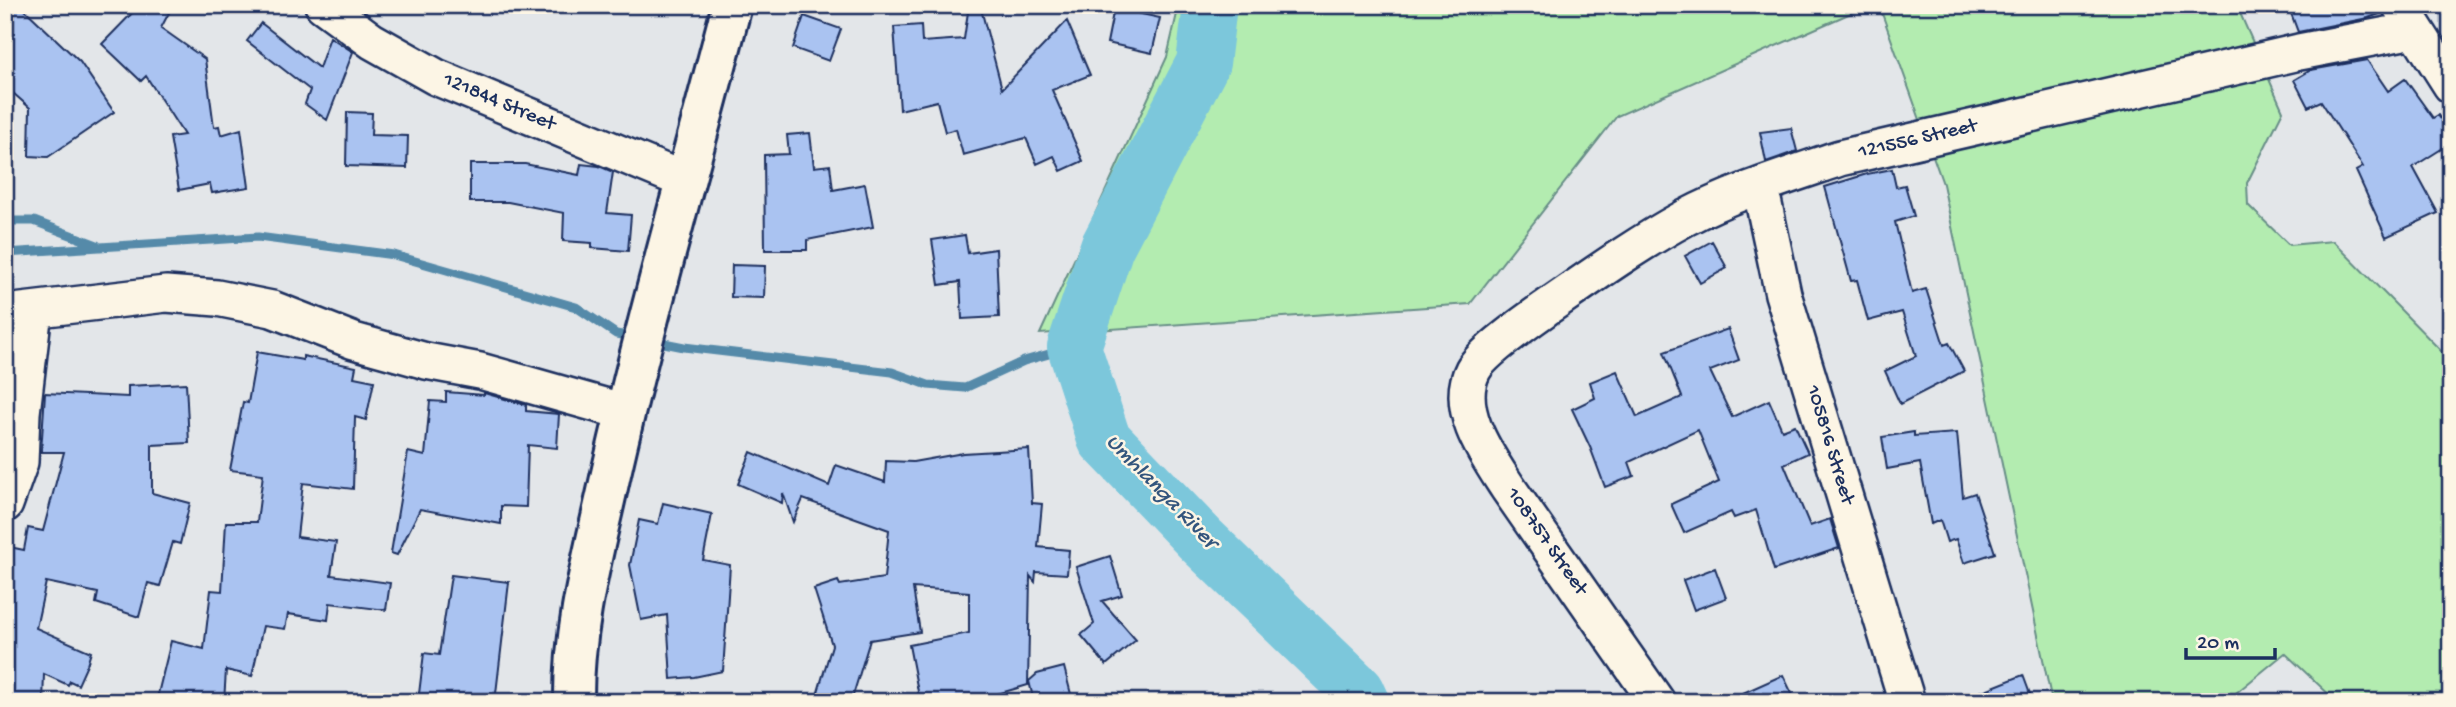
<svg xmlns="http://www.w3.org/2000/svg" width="2456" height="707" viewBox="0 0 2456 707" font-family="'Gochi Hand',sans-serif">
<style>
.green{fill:#b3ecb0;stroke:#678e87;stroke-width:2}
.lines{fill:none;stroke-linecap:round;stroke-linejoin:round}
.stream{stroke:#558aa9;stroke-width:9}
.river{stroke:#7bc7db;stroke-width:54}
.building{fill:#aac3f1;stroke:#1b2f5e;stroke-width:2}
.street-casing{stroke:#1b2f5e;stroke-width:40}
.secondary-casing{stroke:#1b2f5e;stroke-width:44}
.street{stroke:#fcf5e5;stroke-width:35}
.secondary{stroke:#fcf5e5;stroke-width:38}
.labels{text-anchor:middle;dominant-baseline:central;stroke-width:5;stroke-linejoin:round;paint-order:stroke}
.street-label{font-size:21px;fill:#1b2f5e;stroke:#fcf5e5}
.water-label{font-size:23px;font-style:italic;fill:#33557d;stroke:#fcf5e5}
</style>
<rect width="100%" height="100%" fill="#e3e6e9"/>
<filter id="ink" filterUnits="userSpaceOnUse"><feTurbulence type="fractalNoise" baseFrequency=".0143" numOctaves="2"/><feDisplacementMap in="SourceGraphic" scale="14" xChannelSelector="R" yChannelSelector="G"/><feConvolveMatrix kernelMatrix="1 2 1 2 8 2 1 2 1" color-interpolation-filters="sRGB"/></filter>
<g filter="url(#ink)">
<path class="green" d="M1179,5H1869L1617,116L1470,304L1040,334L1167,57Z
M1879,5H2240V13L2283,111L2247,183L2248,205L2289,245L2333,241L2451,361V702H2337L2285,653L2225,702H2052L1943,184Z"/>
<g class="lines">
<path class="stream" d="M5,221H34L97,245
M5,253L258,237L394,255L576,307L616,334L633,337
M654,341L684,347L892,372L928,385L965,388L1024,361L1074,347"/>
<path class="river" d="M1210,5L1203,63L1107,247L1074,347L1104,439L1201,540L1358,691L1363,702"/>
</g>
<path class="building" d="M5,5H20L80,62L114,112L48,157L29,156L30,108L5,86Z
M140,5H173L161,28L205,59L214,127L219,126L221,135L241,129L249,187L212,193L210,184L179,190L170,137L184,135L146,76L141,81L102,44Z
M969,5H980L1002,89L1067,21L1090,75L1052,90L1083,161L1061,171L1054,156L1037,164L1026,138L963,155L956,129L945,132L937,101L900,110L894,27L921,25L922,42L964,39Z
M2288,5H2380L2382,13L2368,18L2298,32Z
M1114,8L1160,18L1152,53L1107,43Z
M804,16L841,29L829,61L793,48Z
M261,23L319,68L330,37L353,52L327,120L305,104L310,90L247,41Z
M2367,60L2388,91L2405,79L2433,118L2438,115L2451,135V143L2413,167L2438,213L2386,237L2356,171L2363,167L2321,101L2308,107L2294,80L2311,70Z
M347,112L372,113L371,135L408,136L407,168L346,166Z
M1791,128L1797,151L1766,162L1760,132Z
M810,133L814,167L830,165L833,190L865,184L873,227L807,240V250H765L764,155L789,154L787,135Z
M470,164H525L579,175L581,164L599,166L613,172L607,213L631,215L628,251L592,248V243L563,241L564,213L508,202H470Z
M1892,169L1896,187L1905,185L1914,216L1895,222L1912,293L1926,289L1944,345L1949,343L1964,371L1900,404L1885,371L1916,356L1902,312L1868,321L1857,280L1851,281L1825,187L1867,174Z
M965,235L968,253L996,249L999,317L962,319L960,282L939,285L932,240Z
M1712,241L1727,268L1700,283L1685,256Z
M732,265L765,266L764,298L731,297Z
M1728,329L1739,360L1710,371L1732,417L1769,400L1782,430L1795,425L1808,453L1784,464L1810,526L1830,519L1839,548L1774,570L1756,510L1734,518L1731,512L1684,533L1671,504L1719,482L1698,430L1629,462L1634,476L1605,487L1590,447L1572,409L1595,398L1590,382L1617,371L1637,417L1682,397L1664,352Z
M257,352L303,360V356L356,367L354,377L374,381L366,420L355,417L353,489L303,483L297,537L336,542L331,575L390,583L386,610L330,603L328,620L288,614L285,629L263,626L252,676L226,670L224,702H156L171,641L204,649L211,590L222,591L226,522H257L263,474L230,470L243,402L248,403Z
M186,383L189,443L152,445V493L190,503L180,544L173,542L160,586L148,583L139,617L96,603L98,593L46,582L36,628L91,652L87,665L78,685L70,681L68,685L44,674L43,702H5V546L24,550L28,528L43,531L64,452H41L45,393L128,397V386Z
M446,392L484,395V393L526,405V411L559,414L557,448L528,445L526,507L501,506V524L420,509L397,555L391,553L408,452L425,456L430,401L446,402Z
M1914,432V436L1957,433L1963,497L1975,493L1995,553L1964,563L1956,539L1947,542L1940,520L1931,524L1920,463L1887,469L1882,437Z
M1029,449L1032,503L1042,504L1038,547L1069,550L1067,574L1036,572L1035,582L1030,576L1028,685L970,702H920L909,645L969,633V592L913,588L920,632L870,640L851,702H815L832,645L814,589L838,581L840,585L884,578L889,530L803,499L793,522L783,493L782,503L738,484L751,452L829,486L836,465L885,482L886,461L913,462L963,453Z
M663,503L712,514L703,560L730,565L723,671L694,677L671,679L667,615L641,620L630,565L639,520L658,524Z
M1110,556L1122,595L1102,601L1136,640L1106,665L1081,635L1094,624L1076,567Z
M1715,568L1726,598L1694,610L1683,580Z
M451,575L509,582L495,702H418L424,653L439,655Z
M1064,667L1073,702H1034L1029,681L1037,674Z
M1783,675L1796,702H1723Z
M2023,675L2033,702H1960V700Z"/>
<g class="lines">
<defs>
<path id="street" d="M323,5L372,41L436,77L686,181
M2400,5L2451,85
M1760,186L1783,294L1907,702
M5,313L166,294L217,298L272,309L354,341L426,361L480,371L625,412
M5,504L20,462L22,413L34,310
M1657,702L1508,488C1488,457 1453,409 1473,370C1482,353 1529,320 1546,308C1591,277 1637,244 1685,218C1734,192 1788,176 1840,158L2299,52L2414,30"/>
<path id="secondary" d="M574,702C573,625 594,552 610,478C646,319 691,163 732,5"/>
</defs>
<use href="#street" class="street-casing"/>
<use href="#secondary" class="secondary-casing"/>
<use href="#street" class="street"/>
<use href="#secondary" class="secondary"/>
</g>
</g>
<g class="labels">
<g class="street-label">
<text transform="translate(499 103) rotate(23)">121844 Street</text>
<text transform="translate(1918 140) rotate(-13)">121556 Street</text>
<text transform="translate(1829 445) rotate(73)">105816 Street</text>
<text transform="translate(1546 542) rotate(55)">108757 Street</text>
</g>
<g class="water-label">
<text transform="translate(1161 492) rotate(46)">Umhlanga River</text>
</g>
</g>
<rect width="2456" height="707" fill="none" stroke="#fcf5e5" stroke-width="28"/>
<rect x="14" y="14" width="2428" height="679" fill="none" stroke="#1b2f5e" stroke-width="2.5" filter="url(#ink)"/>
<path d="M2186 648v10h89v-10" fill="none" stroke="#1b2f5e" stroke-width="3.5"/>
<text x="2197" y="648" font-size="21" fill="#1b2f5e" stroke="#fcf5e5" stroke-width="5" paint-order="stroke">20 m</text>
</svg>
